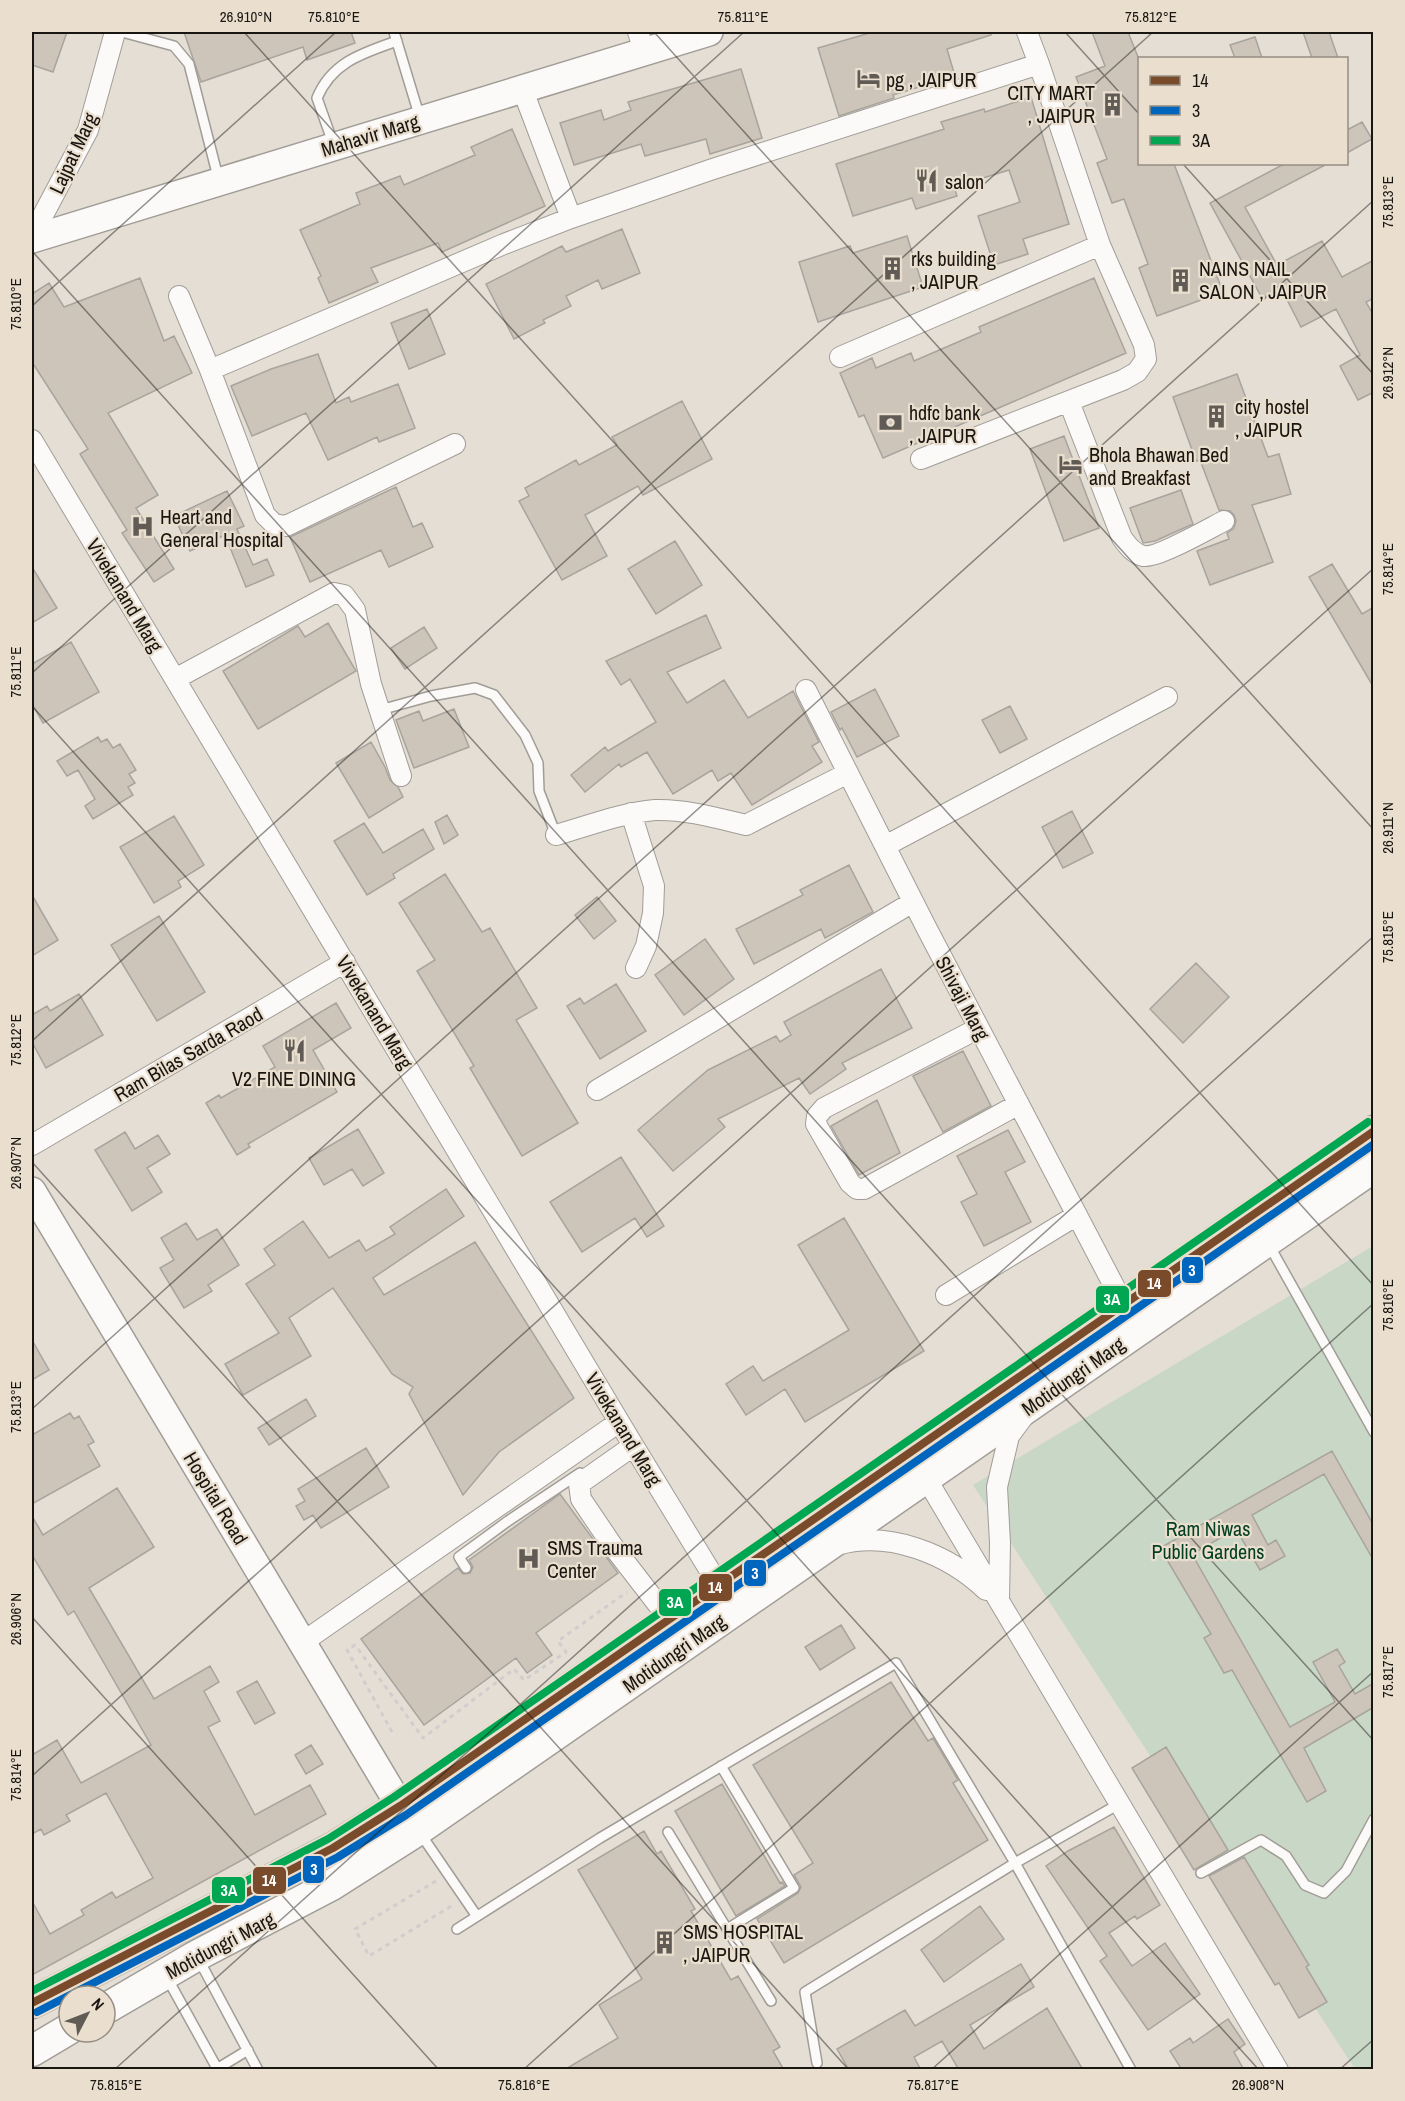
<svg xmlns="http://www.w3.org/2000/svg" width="1405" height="2101" viewBox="0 0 1405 2101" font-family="'Archivo Narrow',sans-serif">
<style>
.green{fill:#c9d7c7}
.building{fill:#cdc5b9;stroke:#a8a49d;stroke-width:1.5}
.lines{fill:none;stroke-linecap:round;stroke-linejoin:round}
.lane-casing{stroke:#a19d96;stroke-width:12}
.street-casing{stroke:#a19d96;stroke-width:22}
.secondary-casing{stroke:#a19d96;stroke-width:30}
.primary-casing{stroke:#a19d96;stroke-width:33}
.path{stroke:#d0cecc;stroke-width:3;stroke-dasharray:4.5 4.5;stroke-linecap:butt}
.lane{stroke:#fbfaf9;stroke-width:9}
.street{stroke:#fbfaf9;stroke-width:20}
.secondary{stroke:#fbfaf9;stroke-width:27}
.primary{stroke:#fbfaf9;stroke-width:30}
.bus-1-casing{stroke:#eadfcf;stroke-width:12}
.bus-2-casing{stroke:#eadfcf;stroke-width:12}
.bus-3-casing{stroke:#eadfcf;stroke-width:12}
.bus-1{stroke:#7a4b2a;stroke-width:8}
.bus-2{stroke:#0065bd;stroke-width:8}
.bus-3{stroke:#00a651;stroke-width:8}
.ticks{fill:none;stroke:#191510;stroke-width:1.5;stroke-opacity:0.45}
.labels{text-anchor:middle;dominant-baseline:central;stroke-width:4.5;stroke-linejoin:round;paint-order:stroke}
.poi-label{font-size:20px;fill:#191510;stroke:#eadfcf;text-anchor:start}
.street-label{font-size:20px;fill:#191510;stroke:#eadfcf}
.park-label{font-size:20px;fill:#034021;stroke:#eadfcf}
.line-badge{stroke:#eadfcf;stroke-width:2}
.badge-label{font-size:16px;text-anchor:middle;font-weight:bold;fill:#fff}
.neatline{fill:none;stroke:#191510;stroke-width:2}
.ticks-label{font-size:15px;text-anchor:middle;fill:#191510}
</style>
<rect width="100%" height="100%" fill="#e4ded5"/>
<path class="green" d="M1373,1246V2069H1355L973,1485Z"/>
<path class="building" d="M32,32H67L53,72L32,65Z
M184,32H351L355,43L307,60L303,47L201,82Z
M873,32H991V35L947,49L955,76L893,95L894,98L839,116L818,48Z
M1092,32H1128L1140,62V164H1174L1223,292L1157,316L1139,268L1148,264L1124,199L1112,203L1097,163L1107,159L1076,77L1105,66Z
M1303,32H1329L1338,58H1312Z
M1255,37L1262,58H1235L1230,45Z
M741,69L762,138L710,154L706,139L645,156L641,144L574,165L560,123L601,110L604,120L631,110L628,102Z
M1031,97L1069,224L1023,239L1028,254L994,265L978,216L1020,202L1009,170L954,187L957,196L916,209L912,198L853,216L836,164L944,129L941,122L984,109L985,112Z
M1362,122L1372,139L1347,153V130Z
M512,129L545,206L442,252L438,243L371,268L378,282L329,303L318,278L321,276L300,230L360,204L356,193L400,176L404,185L475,155L471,147Z
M1284,164H1327L1245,207L1277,265L1322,241L1342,277L1374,260V298L1366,302L1374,316V392L1358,400L1340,366L1360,355L1336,309L1301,327L1281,288L1262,298L1210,203Z
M622,229L640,273L602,289L598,280L566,296L571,306L543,320L545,323L514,339L486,284L562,246L566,252Z
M907,236L923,287L818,322L799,262L850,246L853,253Z
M140,278L164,341L174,336L192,373L108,413L158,495L136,508L174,569L154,582L122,533L127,530L80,454L88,449L32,362V294L49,283L64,307Z
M1094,278L1126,353L883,458L864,415L859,417L840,373L872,358L876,368L911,353L914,361L981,332L979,327Z
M427,309L445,354L409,369L391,323Z
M318,354L336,403L349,397L351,402L398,384L415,428L379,442L377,437L328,460L306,413L252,436L231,386L271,369Z
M1237,374L1268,457L1279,454L1291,494L1252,505L1273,562L1210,585L1197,551L1229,539L1227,533L1234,528L1236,521L1234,515L1230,511L1219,510L1200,460L1196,461L1173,397Z
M682,401L712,459L643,495L638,486L585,515L607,556L562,580L519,501L529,496L525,488L576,460L579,465L617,445L612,437Z
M1064,436L1099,528L1064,541L1030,449Z
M396,487L413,527L422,523L433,547L389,567L381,550L310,582L290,537Z
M1181,490L1193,524L1155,541L1143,543L1130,508Z
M227,491L244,526L237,529L253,565L267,559L274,575L246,587L225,535L190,551L174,516Z
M675,541L702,585L656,614L628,569Z
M1332,564L1362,614L1374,607V688L1309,577Z
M32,567L57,608L32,623Z
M706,615L721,648L667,672L687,703L724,680L748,718L793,691L819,742L812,746L822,762L752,805L731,773L718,781L712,770L673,794L647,752L621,767L619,764L585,792L571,775L605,747L608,751L656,722L630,679L621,685L606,661Z
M328,623L356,671L258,729L223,671L298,626L305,637Z
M424,627L437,648L405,669L391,648Z
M71,642L99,692L43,723L32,704V664Z
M875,689L899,736L857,757L842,728L840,730L831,712Z
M1010,706L1027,739L1000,753L982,720Z
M454,709L469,747L414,768L396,720L419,711L423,721Z
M98,737L101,742L107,739L113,748L120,744L136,770L129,774L135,783L128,787L133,795L93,819L85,806L95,799L78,770L67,776L57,761Z
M371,742L385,767L390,780L398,787L403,797L369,818L336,763Z
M1072,811L1093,853L1063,868L1042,827Z
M447,815L458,835L444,844L435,822Z
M174,816L204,865L178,881L181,887L154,903L120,847Z
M364,823L383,853L423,829L434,849L393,874L395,878L367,895L334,841Z
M849,865L873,912L825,938L821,929L754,964L736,929L803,895L800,890Z
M445,874L482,932L490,928L537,1008L516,1020L578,1123L522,1156L470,1068L474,1066L417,971L435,960L399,903Z
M32,895L58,940L32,956Z
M597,897L616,921L594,939L575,915Z
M159,916L205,992L157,1021L111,945Z
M705,939L734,979L684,1015L655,975Z
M1196,963L1229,997L1183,1043L1150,1009Z
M881,969L912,1028L842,1063L846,1069L810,1094L799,1078L718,1119L725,1127L673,1171L638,1130L708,1070L776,1036L780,1042L791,1035L784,1022Z
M616,984L646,1031L600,1059L567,1006L580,998L584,1004Z
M79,994L103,1035L46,1068L32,1042V1015L47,1006L50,1011Z
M336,1003L351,1028L313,1050L337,1092L248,1144L250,1147L237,1155L206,1103L219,1095L221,1098L275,1067L263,1046Z
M963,1051L991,1106L943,1132L913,1076Z
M877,1100L900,1153L859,1175L831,1126Z
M358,1129L384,1173L363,1186L352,1169L324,1185L309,1158Z
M1008,1130L1025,1162L1005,1172L1031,1222L984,1246L961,1202L977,1194L957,1156Z
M125,1132L135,1149L158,1135L170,1154L147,1168L162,1192L132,1211L95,1150Z
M621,1157L664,1226L647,1237L635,1218L582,1252L550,1202Z
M446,1189L464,1216L373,1278L384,1295L475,1242L574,1398L499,1452L463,1495L409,1394L413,1387L392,1374L333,1288L289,1318L311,1356L243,1395L225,1364L279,1333L246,1284L275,1265L264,1249L303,1221L329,1258L359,1240L366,1251L395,1234L390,1227Z
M844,1218L924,1351L805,1422L785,1389L746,1415L726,1384L753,1366L763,1381L849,1330L798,1245Z
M186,1223L197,1240L217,1229L239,1265L208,1285L212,1291L184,1308L160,1268L174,1260L161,1238Z
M32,1340L49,1370L32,1380Z
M306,1399L316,1416L269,1445L258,1428Z
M70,1413L74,1419L79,1416L94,1442L88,1445L100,1466L32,1504V1435Z
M366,1448L389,1487L321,1528L313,1515L304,1520L296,1506L305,1501L298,1489Z
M1332,1451L1374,1526V1561L1324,1474L1252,1515L1268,1545L1276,1540L1285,1556L1260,1570L1236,1529L1192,1554L1290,1727L1335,1702L1313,1662L1337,1649L1345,1662L1339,1666L1355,1694L1374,1683V1707L1304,1748L1326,1791L1307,1802L1232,1670L1224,1673L1204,1638L1211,1634L1160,1548Z
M117,1488L154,1547L89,1588L154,1699L210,1666L219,1682L204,1691L220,1721L208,1727L255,1815L310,1785L326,1814L32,1975V1901L50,1934L84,1915L81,1910L112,1892L116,1898L153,1878L106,1793L66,1815L70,1821L44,1835L41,1829L32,1834V1755L57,1740L81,1783L151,1745L74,1611L68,1615L32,1555V1516L43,1535Z
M560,1494L618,1573L536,1633L552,1655L527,1673L516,1658L424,1725L361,1639L458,1568L463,1574L470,1573L473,1567L469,1560Z
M841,1625L855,1648L820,1670L805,1647Z
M257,1681L275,1713L255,1724L237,1692Z
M891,1682L928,1741L933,1738L958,1780L953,1783L988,1840L784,1963L757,1919L798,1893L801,1887L794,1875L813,1863L753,1765Z
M311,1745L323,1764L306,1774L295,1755Z
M1166,1747L1228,1850L1194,1870L1132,1768Z
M722,1784L780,1883L782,1882L785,1886L736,1916L675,1811Z
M1114,1827L1160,1905L1137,1919L1135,1916L1109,1933L1132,1966L1165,1943L1200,1994L1148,2030L1100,1961L1107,1956L1046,1866L1068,1851Z
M644,1831L657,1854L661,1851L695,1909L691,1911L731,1980L738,1976L780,2047L773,2051L784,2070H564L618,2038L599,2005L642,1979L578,1870Z
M1244,1857L1309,1965L1306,1967L1327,2002L1299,2018L1279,1983L1275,1985L1209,1876Z
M980,1906L1004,1939L944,1982L921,1950Z
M1021,1964L1034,1987L970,2025L984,2049L1047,2008L1083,2070H959L942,2041L914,2057L921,2070H849L837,2049L905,2010L915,2026Z
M1228,2019L1245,2044L1234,2052L1244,2070H1182L1170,2051L1190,2038L1193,2043Z"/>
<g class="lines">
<defs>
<path id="lane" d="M122,32L174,46L189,64L219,181
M394,32L420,118
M333,143L317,98C332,62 363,53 397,41
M380,710L431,696L475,688L494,695L525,735L538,763L539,791L556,835
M1269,1245L1374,1432
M466,1568L459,1557L508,1521L580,1473
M1119,1804L1015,1863L1131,2070
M668,1832L727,1929L794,1888L721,1766
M420,1833L476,1915
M1201,1873L1261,1840L1286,1856L1305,1885L1324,1893L1346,1871L1374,1819
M457,1929L600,1838L896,1663L1015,1863L805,1992L817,2063
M727,1929L771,2001
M198,1958L258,2070
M166,1976L218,2070
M215,2070L248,2050"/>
<path id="street" d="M638,32L644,51
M522,88L571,218
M32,236L88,130L115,32
M179,296L210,370L265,515L274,524L286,526L455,444
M840,357L1100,245
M210,370L504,244L571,218L710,170L1039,64L1027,32
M1069,402L1122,538C1128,546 1133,553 1143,556C1156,559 1210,528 1224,521
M32,440L630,1440L718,1584
M921,459L1123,380L1137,372L1146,359L1144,345L1100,245L1039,64
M175,679L334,593L344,595L355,610L371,684L401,776
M806,690L926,927L1124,1305
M631,813L654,886L653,913L646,946L636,968
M556,835C588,826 621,813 655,810C685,809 717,818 746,825L848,773
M885,846L1167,697
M979,1028L824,1108L817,1116L816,1124L850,1183L857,1189H864L1019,1104
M597,1090L913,902
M32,1145L345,962
M946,1295L1077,1215
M633,1446L579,1484L581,1499L612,1545L669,1619
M920,1468L1278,2070
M837,1545C889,1530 948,1554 986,1590
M999,1601L1000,1543L997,1487L1009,1436L1023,1417
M303,1642L619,1422"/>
<path id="secondary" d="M32,239L709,32
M32,1191L400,1806L414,1824"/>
<path id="primary" d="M32,2003L333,1848L400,1806L1374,1131
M105,2009L196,1956L330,1886L418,1830L1374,1167
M32,2051L69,2029"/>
</defs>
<use href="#lane" class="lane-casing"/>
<use href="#street" class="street-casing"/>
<use href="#secondary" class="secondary-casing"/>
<use href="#primary" class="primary-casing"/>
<path class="path" d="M392,1732L347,1650L355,1645L423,1738L514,1669L524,1680L566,1652L558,1641L627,1592
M436,1881L355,1929L369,1956L453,1905"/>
<use href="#lane" class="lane"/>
<use href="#street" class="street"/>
<use href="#secondary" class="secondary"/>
<use href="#primary" class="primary"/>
<defs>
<path id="bus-1" d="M32,2003L333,1848L400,1806L1374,1131"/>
<path id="bus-2" d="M37,2012L338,1857L406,1815L1374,1144"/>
<path id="bus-3" d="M32,1991L328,1839L394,1797L1368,1122"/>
</defs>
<use href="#bus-1" class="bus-1-casing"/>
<use href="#bus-2" class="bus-2-casing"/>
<use href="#bus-3" class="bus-3-casing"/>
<use href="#bus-1" class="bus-1"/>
<use href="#bus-2" class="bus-2"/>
<use href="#bus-3" class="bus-3"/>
</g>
<path class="ticks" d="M244,32L1374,1286M654,32L1374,830M1065,32L1140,115M1183,164L1374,375M32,251L1374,1741M32,306L336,32M32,673L744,32M32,706L1259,2070M32,1041L1153,32M32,1162L849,2070M32,1409L1374,200M32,1617L439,2070M32,1776L1374,568M114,2070L1374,936M523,2070L1374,1303M931,2070L1374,1671M1339,2070L1374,2039"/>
<defs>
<symbol id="hotel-bare" viewBox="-9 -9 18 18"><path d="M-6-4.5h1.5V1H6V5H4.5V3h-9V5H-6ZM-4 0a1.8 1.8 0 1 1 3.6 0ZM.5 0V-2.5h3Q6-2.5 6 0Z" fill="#605b55" stroke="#eadfcf" stroke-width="2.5" paint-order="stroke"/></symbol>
<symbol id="building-bare" viewBox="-9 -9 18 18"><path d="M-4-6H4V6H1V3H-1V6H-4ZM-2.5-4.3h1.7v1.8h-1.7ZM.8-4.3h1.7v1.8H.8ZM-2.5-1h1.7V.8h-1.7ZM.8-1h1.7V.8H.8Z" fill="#605b55" stroke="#eadfcf" stroke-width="2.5" paint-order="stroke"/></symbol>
<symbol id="restaurant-bare" viewBox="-9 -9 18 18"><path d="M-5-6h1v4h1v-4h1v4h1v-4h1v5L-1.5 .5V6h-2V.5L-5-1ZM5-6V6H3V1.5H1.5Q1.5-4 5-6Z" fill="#605b55" stroke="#eadfcf" stroke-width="2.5" paint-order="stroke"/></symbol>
<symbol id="bank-bare" viewBox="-9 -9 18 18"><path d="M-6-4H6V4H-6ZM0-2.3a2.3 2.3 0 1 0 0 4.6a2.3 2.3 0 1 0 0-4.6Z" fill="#605b55" stroke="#eadfcf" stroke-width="2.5" paint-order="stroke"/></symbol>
<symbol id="hospital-bare" viewBox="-9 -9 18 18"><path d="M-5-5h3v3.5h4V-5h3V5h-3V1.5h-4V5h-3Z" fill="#605b55" stroke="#eadfcf" stroke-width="2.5" paint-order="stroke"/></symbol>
</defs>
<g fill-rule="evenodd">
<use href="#hotel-bare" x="852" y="62" width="33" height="33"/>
<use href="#building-bare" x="1096" y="88" width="33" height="33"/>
<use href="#restaurant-bare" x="910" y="164" width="33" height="33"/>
<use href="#building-bare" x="876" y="252" width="33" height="33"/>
<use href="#building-bare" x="1164" y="264" width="33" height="33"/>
<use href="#building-bare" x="1200" y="400" width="33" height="33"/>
<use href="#bank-bare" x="874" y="406" width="33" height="33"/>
<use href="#hotel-bare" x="1054" y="448" width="33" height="33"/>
<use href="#hospital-bare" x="126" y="510" width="33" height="33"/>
<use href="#restaurant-bare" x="278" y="1034" width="33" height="33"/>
<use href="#hospital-bare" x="512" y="1542" width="33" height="33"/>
<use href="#building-bare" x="648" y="1926" width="33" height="33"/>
</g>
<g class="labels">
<g class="poi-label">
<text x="886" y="79">pg , JAIPUR</text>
<text x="1095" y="92" text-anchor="end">CITY MART<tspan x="1095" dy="23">, JAIPUR</tspan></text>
<text x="945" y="181">salon</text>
<text x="911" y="258">rks building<tspan x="911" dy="23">, JAIPUR</tspan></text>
<text x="1199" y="268">NAINS NAIL<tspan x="1199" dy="23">SALON , JAIPUR</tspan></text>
<text x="1235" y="406">city hostel<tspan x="1235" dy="23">, JAIPUR</tspan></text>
<text x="909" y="412">hdfc bank<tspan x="909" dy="23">, JAIPUR</tspan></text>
<text x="1089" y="454">Bhola Bhawan Bed<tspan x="1089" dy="23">and Breakfast</tspan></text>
<text x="160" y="516">Heart and<tspan x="160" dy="23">General Hospital</tspan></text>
<text x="294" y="1078" text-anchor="middle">V2 FINE DINING</text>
<text x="547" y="1547">SMS Trauma<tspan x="547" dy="23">Center</tspan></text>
<text x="683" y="1931">SMS HOSPITAL<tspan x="683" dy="23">, JAIPUR</tspan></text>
</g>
<g class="street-label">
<text transform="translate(370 135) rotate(-17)">Mahavir Marg</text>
<text transform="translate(73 153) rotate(-65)">Lajpat Marg</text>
<text transform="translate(125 595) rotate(59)">Vivekanand Marg</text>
<text transform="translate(963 998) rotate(62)">Shivaji Marg</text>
<text transform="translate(375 1012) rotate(59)">Vivekanand Marg</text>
<text transform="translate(188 1054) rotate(-30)">Ram Bilas Sarda Raod</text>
<text transform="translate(1073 1376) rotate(-35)">Motidungri Marg</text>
<text transform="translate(624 1429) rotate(59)">Vivekanand Marg</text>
<text transform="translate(216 1498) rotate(59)">Hospital Road</text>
<text transform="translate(674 1653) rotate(-35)">Motidungri Marg</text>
<text transform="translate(220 1945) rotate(-28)">Motidungri Marg</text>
</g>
<g class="park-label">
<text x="1208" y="1528">Ram Niwas<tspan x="1208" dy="23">Public Gardens</tspan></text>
</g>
</g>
<g class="line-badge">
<rect x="1181" y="1256" width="23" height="28" rx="6" fill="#0065bd"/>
<rect x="1137" y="1269" width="35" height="29" rx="6" fill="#7a4b2a"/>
<rect x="1095" y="1285" width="35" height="29" rx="6" fill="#00a651"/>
<rect x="743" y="1559" width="24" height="28" rx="6" fill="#0065bd"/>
<rect x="698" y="1573" width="35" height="29" rx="6" fill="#7a4b2a"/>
<rect x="658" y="1588" width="34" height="29" rx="6" fill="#00a651"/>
<rect x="302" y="1855" width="23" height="29" rx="6" fill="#0065bd"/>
<rect x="252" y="1866" width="35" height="29" rx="6" fill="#7a4b2a"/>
<rect x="211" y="1876" width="35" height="28" rx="6" fill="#00a651"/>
</g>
<g class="badge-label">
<text x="1192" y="1276">3</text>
<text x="1154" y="1289">14</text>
<text x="1112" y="1305">3A</text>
<text x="755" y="1579">3</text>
<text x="715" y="1593">14</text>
<text x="675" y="1608">3A</text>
<text x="314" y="1875">3</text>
<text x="269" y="1886">14</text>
<text x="229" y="1896">3A</text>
</g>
<rect width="1405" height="2101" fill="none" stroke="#eadfcf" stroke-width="66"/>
<rect x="1138" y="57" width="210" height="108" fill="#eadfcf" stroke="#968e83" stroke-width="1.5"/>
<rect x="1150" y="76" width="30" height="9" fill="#7a4b2a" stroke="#968e83" stroke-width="1.5"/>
<text x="1192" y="87" font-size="18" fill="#191510">14</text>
<rect x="1150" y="106" width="30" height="9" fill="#0065bd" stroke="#968e83" stroke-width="1.5"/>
<text x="1192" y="117" font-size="18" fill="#191510">3</text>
<rect x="1150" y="136" width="30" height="9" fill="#00a651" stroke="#968e83" stroke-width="1.5"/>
<text x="1192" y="147" font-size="18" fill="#191510">3A</text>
<g transform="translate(87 2014) rotate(48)"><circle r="28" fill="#eadfcf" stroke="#968e83" stroke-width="1.5"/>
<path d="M0-4.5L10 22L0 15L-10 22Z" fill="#605b55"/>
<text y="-9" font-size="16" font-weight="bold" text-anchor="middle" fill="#191510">N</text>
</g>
<rect x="33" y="33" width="1339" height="2035" class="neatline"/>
<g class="ticks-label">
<text x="246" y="22">26.910°N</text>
<text x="334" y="22">75.810°E</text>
<text x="743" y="22">75.811°E</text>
<text x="1151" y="22">75.812°E</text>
<text transform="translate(1388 202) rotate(-90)" y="5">75.813°E</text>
<text transform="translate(16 304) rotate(-90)" y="5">75.810°E</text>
<text transform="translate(1388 373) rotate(-90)" y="5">26.912°N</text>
<text transform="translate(1388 569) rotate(-90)" y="5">75.814°E</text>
<text transform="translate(16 672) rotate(-90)" y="5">75.811°E</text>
<text transform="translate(1388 828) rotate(-90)" y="5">26.911°N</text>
<text transform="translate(1388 937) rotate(-90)" y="5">75.815°E</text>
<text transform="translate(16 1040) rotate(-90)" y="5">75.812°E</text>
<text transform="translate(16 1163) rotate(-90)" y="5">26.907°N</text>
<text transform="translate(1388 1305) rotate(-90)" y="5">75.816°E</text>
<text transform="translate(16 1407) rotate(-90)" y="5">75.813°E</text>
<text transform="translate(16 1619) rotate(-90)" y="5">26.906°N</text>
<text transform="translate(1388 1672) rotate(-90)" y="5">75.817°E</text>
<text transform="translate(16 1775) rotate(-90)" y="5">75.814°E</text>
<text x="116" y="2090">75.815°E</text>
<text x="524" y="2090">75.816°E</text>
<text x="933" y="2090">75.817°E</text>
<text x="1258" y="2090">26.908°N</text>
</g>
</svg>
